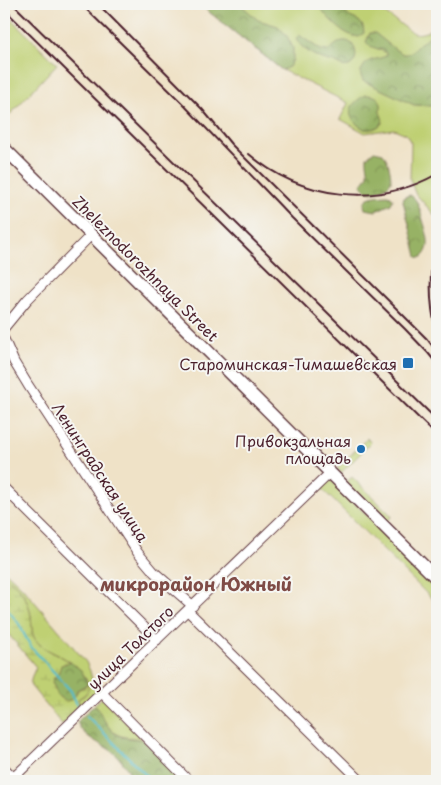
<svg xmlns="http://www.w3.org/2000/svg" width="441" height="785" viewBox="0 0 441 785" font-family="'Playpen Sans',sans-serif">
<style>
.grass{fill:#bfd073;stroke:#84784f}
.forest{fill:url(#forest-crowns);stroke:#706848}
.wetland{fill:url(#wetland-marsh);stroke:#84784f}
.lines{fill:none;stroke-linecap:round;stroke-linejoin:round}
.stream{stroke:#52becd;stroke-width:2}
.minor-casing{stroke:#633c42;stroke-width:11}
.major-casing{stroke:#633c42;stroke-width:14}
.minor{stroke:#fff;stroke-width:9}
.major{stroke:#fff;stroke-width:11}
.rail{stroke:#4a1f2b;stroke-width:2}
.poi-dot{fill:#1f6fb2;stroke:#f6f6f2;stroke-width:2}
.labels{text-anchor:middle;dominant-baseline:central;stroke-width:4;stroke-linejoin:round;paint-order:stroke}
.street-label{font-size:15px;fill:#4a1f2b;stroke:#f6f6f2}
.poi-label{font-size:15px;fill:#4a1f2b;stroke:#f6f6f2;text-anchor:end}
.quarter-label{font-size:18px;font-weight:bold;fill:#7f4b46;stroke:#f6f6f2}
</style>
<defs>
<pattern id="forest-crowns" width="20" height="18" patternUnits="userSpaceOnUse" patternTransform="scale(1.25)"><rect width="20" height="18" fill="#97b265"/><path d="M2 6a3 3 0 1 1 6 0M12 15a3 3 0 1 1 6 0" fill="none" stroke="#7d9053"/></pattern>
<pattern id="wetland-marsh" width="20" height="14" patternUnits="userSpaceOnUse" patternTransform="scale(1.25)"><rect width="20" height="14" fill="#bfd073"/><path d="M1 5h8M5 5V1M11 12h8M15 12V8" fill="none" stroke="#a6b264"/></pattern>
</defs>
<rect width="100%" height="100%" fill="#f6f6f2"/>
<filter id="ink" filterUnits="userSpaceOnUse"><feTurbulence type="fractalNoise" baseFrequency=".02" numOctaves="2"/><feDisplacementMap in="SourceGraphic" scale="10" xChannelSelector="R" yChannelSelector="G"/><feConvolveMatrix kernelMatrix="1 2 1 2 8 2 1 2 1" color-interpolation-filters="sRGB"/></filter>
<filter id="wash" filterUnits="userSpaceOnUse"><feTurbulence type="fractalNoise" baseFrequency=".0096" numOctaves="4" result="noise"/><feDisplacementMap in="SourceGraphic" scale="20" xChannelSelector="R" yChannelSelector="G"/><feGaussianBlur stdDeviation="1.12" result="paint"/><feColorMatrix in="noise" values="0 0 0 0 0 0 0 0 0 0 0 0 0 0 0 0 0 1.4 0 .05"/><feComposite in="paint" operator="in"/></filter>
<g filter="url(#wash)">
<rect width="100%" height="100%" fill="#efe2c7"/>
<path class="grass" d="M199,4H372L413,33C423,35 429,31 437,25V218L415,193L410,179L411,143L406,134L394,129L365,133L340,119L348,103L282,70Z
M4,12L57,64L4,121Z
M367,438L371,443L341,473L337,469Z
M352,477L392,516L386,523L345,483Z
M329,478L437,585V604L320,487Z
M4,570L22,587L86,662L90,671L96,694L81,709L78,699C81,697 85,696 87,692C89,688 88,685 87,681C81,668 69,660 56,654C48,650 39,647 34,638C31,632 32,623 31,616C29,600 18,583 4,576Z
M102,698L143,740C127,735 116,741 105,722C100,715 101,712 93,706Z"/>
<path class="forest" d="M199,4H240L258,20L278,26L287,36L293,48V60L289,67L282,70Z
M316,4H335L338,6L350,17L359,21L363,26L364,33L359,37C340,35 328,16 316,4Z
M437,25V104L430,106L414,105L363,81L360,73C368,56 372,62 386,56V53C380,48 371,49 366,42L370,33H375L396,50L403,54H407L413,51L419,44L427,39Z
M299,35L321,50L326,51C332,49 337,42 343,41C356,39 361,61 349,66C343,68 339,64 334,62C331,61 327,61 323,59C313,56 301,48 296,39L297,37Z
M366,95C373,95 379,96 381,104C382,112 379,105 380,112C381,116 384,119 382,123C379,128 369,131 364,129C362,128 360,126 358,125C343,113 353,101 366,95Z
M374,151L383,153C389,162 391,172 391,182C384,191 367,197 361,185C363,182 367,178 368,175C369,169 366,163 367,157Z
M387,195L391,196L393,199L391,204L376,211L365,209C360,195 377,196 387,195Z
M410,195C414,197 416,200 418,204C420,210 428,235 428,240C429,247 426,255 420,258L417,257L416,252L403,201L404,197Z
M70,662L81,670L88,684L77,690C76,698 72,701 64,701L58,696L52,682L53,678L56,677L61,665Z
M93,706H96C104,718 108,733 123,737C129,739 136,738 143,740L181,778L182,781H134C131,773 120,758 113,752C101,743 83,738 77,722Z"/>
<path class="wetland" d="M4,576C18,583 29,600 31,616C32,623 31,632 35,639C42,650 59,654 70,662L61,665L58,674L53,678L52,682L58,696L64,701C75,701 74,696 79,689L86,686L88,684C90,692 84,695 78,699L81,709L64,724H62L59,721L30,685L32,676L36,667L4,629Z"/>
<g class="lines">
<path class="stream" d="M4,605L19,624L27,640L32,648L71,691L78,707
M87,716L152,781"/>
</g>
</g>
<g filter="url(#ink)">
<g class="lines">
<defs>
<path id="minor" d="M4,328L27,300L91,235
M4,339L14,362L28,385L138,553L154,572L193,606
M4,488L157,640
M188,611L361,781
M102,693L189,781
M4,768L17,781
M10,781L330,473"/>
<path id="major" d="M4,148L437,579"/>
</defs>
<use href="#minor" class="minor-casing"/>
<use href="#major" class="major-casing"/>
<use href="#minor" class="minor"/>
<use href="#major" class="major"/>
<path class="rail" d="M13,4L437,420
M81,4L181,102L292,218L405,329L428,353L437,364
M98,4L202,109L231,144L249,162L408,320L427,339L437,352
M4,9L437,436
M249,154C301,199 377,208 437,174
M437,235C429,270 428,300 437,335"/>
</g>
</g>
<g class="poi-dot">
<rect x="402" y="357" width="12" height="12" rx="2.5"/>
<circle cx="361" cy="449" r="5"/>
</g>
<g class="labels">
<g class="street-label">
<text transform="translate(146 268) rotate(45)">Zheleznodorozhnaya Street</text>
<text transform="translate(101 472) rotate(57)">Ленинградская улица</text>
<text transform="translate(130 647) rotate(-44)">улица Толстого</text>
</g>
<g class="poi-label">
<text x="397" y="363">Староминская-Тимашевская</text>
<text x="351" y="440">Привокзальная<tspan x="351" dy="17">площадь</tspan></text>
</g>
<g class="quarter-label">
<text x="196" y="583">микрорайон Южный</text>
</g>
</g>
<rect width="441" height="785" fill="none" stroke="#f6f6f2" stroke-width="20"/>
</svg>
